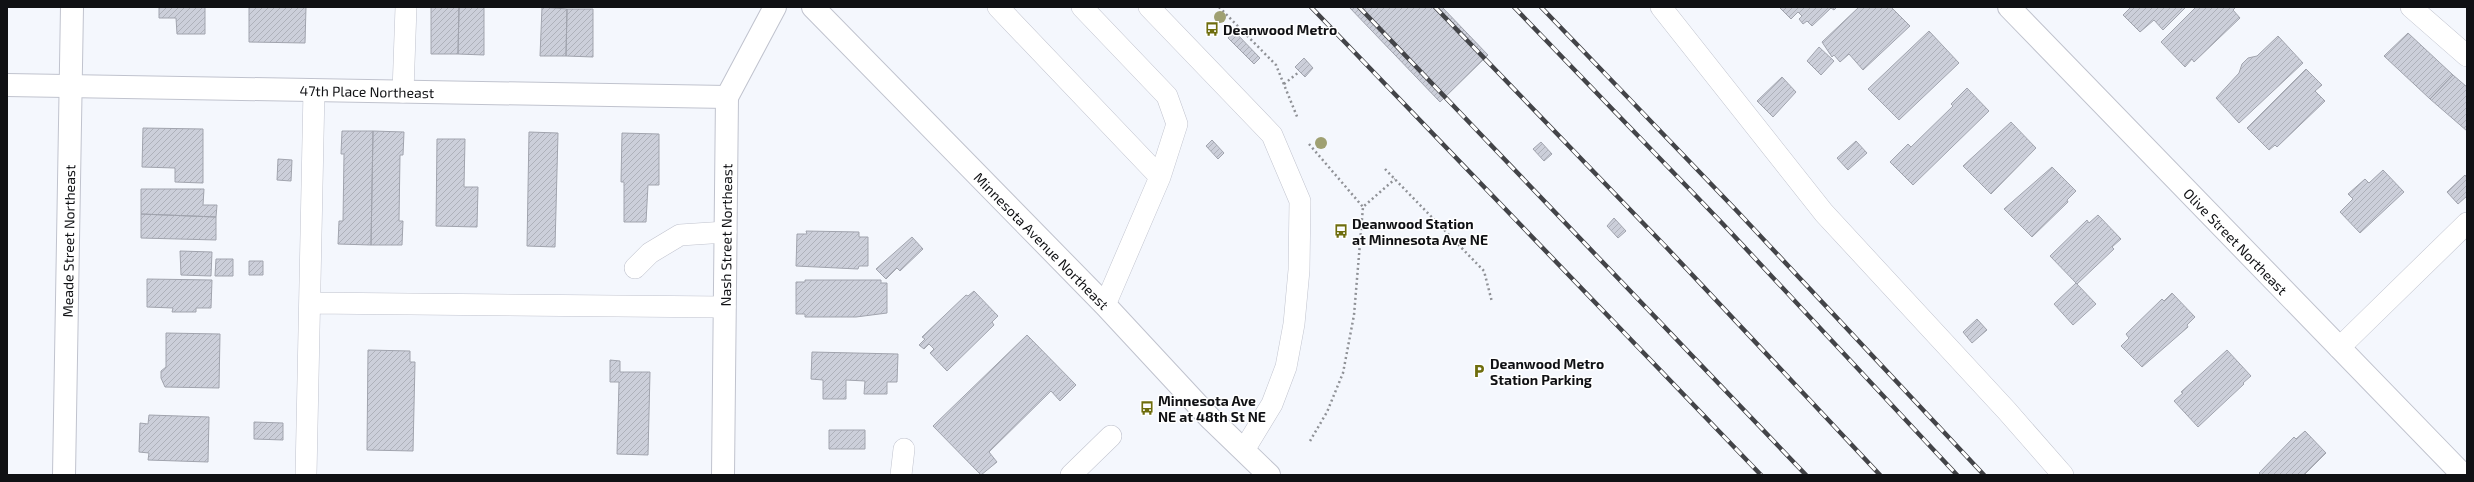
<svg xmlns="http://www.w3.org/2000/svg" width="2474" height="482" viewBox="0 0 2474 482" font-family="'Exo 2',sans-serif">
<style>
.building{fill:url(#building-hatch);stroke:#a1a4ae}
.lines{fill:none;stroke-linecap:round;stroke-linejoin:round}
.service-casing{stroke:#c0c3ce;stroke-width:22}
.minor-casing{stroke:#c0c3ce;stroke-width:24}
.path{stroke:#8f9196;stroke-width:2.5;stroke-dasharray:2 3;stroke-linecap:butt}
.service{stroke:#fff;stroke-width:21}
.minor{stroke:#fff;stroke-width:22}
.rail-casing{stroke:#434448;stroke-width:4.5}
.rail{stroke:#fff;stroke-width:3;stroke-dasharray:9;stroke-linecap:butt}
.tree{fill:#9fa072}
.labels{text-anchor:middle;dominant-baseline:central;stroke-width:3;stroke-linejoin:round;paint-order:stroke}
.poi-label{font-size:14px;font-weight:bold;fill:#101114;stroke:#fff;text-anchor:start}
.street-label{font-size:14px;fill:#101114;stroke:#fff}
</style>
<defs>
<pattern id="building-hatch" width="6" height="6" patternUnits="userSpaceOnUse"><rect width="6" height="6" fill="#cccfda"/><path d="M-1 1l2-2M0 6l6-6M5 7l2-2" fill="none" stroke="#aeb1ba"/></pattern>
</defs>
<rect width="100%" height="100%" fill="#f4f7fd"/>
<path class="building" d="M159,7H205V34H177L176,18H159Z
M249,7H306L305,43L249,42Z
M431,7H459L458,54H431Z
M459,7H484V55L458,54Z
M542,7L567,9L566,56H540Z
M1349,7H1442L1488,55L1440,102Z
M1779,7H1837L1834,10L1831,8L1812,26L1807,21L1803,24L1799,19L1802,16L1798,12L1791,19Z
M1859,7H1891L1910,26L1863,70L1849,54L1840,62L1834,55L1832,57L1822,42Z
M2131,7H2186L2163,30L2154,20L2140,32L2123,15Z
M2196,7H2236L2233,10L2240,18L2194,62L2192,59L2185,67L2161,42Z
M567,9H593V57L566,56Z
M1234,31L1260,58L1254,64L1228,38Z
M1929,31L1959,63L1899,120L1868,89Z
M2408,33L2453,75L2430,99L2384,56Z
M2278,36L2303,63L2239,123L2216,98L2239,73L2242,64L2248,58L2257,56Z
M1819,47L1834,61L1821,75L1807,61Z
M1304,58L1313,68L1305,77L1295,67Z
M2306,69L2322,85L2315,91L2325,101L2277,147L2275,145L2269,150L2247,128Z
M2453,75L2467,87V131L2430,99Z
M1782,77L1796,92L1773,117L1757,101Z
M1967,88L1989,111L1913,185L1890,162L1908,144L1911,147L1953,106L1951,104Z
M2011,122L2036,148L1991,194L1963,166Z
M143,128L203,129V183L175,182V168L142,167Z
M342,131H373L371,245L338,244L339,221H343L344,154H341Z
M373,131L404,132L403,155H400L399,221H403L402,245H371Z
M529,132L558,133L555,247L527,246Z
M622,133L659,134V185H648L646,222H624V182H621Z
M437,139H465L464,187H478L477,227L436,226Z
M1212,140L1224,153L1218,159L1206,146Z
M1856,141L1867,153L1848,170L1837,158Z
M1541,142L1552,154L1544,161L1533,149Z
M278,159L292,160L291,181L277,180Z
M2052,167L2076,191L2067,200L2068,202L2032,237L2004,209Z
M2383,170L2404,192L2360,233L2340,212L2353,199L2348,194L2365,179L2369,183Z
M2465,175L2467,178V196L2458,204L2447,192Z
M141,189H204L203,205H217L216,217L141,214Z
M141,214L216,217V240L141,238Z
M2098,215L2121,239L2112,247L2114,249L2077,284L2050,256L2087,220L2089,223Z
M1614,218L1626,231L1618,238L1607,226Z
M806,231L859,232V237H868V266H859L858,269L796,266L797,234H807Z
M912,237L923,249L900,271L897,268L886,279L876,269Z
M180,251L212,252L211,276L181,275Z
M216,259H233V276H215Z
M249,261H263V275H249Z
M147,279L212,280L211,308H196V312H172L173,308L147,307Z
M805,280H881V283H887V313L856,317H805V314H796V282H805Z
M2076,283L2096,304L2073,325L2054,304Z
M974,291L998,316L992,322L994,325L947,371L930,353L934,349L929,344L924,349L919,345L925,339L922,337L966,295L968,296Z
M2172,293L2195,317L2187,325L2188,327L2142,367L2121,346L2129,338L2126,334L2162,299L2164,301Z
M1977,319L1987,330L1972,343L1963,332Z
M166,333L220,334L219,388L165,387L161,378V371L166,367Z
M1027,335L1076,385L1060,401L1051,391L989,452L997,462L981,475L933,426Z
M368,350L410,351V362H415L413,451L367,450Z
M2227,350L2251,376L2243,383L2244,384L2198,427L2174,401L2183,393L2181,392Z
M812,352L898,354L897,382H887V394H864L865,381L846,380V399H823V380L811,379Z
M610,360L620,361V372H650L648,455L617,454L619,382H610Z
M149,415L209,417L208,462L148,460L149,453L139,452L140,423L148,424Z
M254,422L283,423V440L254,439Z
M829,430H865V449H829Z
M2305,431L2326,453L2304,475H2261L2259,473L2294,437L2296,439Z"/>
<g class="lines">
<defs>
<path id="service" d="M998,7L1160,177
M1082,7L1167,96L1177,124L1160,177L1105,305
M1149,7L1272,135L1300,201L1299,270L1294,324L1286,367L1272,404L1244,450
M1661,7L1824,213L2007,411L2063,475
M2411,7L2467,56
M403,92L406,7
M635,268L650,253L680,235L726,232
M310,303L725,307
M2339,348L2467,223
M306,475L314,90
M901,475L904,449
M1071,475L1111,436"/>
<g id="minor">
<path id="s1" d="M813,7L1105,305L1209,417L1269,475"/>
<path id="s2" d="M2009,7L2463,475"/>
<path id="s3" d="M7,85L727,97"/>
<path id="s4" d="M64,475L72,7"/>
<path id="s5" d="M723,475L727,97L775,7"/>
</g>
</defs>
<use href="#service" class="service-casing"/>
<use href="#minor" class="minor-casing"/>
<path class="path" d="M1219,7L1276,65L1298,119
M1284,84L1299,72
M1309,144L1363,207
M1385,169L1484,271L1492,302
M1310,441L1327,412L1343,373L1354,315L1363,207L1395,179"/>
<use href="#service" class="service"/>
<use href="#minor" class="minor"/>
<defs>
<path id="rail" d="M1311,7L1761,475
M1359,7L1806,475
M1435,7L1668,249L1880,475
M1514,7L1722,223L1957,475
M1541,7L1736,210L1984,475"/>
</defs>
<use href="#rail" class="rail-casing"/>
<use href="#rail" class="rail"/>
</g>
<g class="tree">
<circle cx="1220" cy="17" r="6"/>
<circle cx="1321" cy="143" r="6"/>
</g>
<defs>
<symbol id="bus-bare" viewBox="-9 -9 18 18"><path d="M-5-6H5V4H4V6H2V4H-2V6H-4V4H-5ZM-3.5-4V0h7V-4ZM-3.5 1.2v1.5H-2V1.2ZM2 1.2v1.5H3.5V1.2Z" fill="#6e6d0d" stroke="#fff" stroke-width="2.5" paint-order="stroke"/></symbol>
<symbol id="parking-bare" viewBox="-9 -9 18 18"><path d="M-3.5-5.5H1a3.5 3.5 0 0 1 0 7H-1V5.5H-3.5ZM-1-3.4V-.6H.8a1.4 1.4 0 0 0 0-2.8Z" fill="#6e6d0d" stroke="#fff" stroke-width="2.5" paint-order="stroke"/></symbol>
</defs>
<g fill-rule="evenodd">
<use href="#bus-bare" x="1202" y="19" width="20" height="20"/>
<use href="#bus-bare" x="1331" y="221" width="20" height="20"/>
<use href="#parking-bare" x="1469" y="361" width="20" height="20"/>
<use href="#bus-bare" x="1137" y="398" width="20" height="20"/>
</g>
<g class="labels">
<g class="poi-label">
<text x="1223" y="29">Deanwood Metro</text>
<text x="1352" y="223">Deanwood Station<tspan x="1352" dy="16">at Minnesota Ave NE</tspan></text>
<text x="1490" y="363">Deanwood Metro<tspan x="1490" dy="16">Station Parking</tspan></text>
<text x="1158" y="400">Minnesota Ave<tspan x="1158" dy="16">NE at 48th St NE</tspan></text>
</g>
<g class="street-label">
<text stroke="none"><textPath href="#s3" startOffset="360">47th Place Northeast</textPath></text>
<text stroke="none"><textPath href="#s5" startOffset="240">Nash Street Northeast</textPath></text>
<text stroke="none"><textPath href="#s1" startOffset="327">Minnesota Avenue Northeast</textPath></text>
<text stroke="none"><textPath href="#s4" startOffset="234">Meade Street Northeast</textPath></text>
<text stroke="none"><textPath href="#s2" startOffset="326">Olive Street Northeast</textPath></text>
</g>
</g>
<rect width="2474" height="482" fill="none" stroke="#101114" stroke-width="16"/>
</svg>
